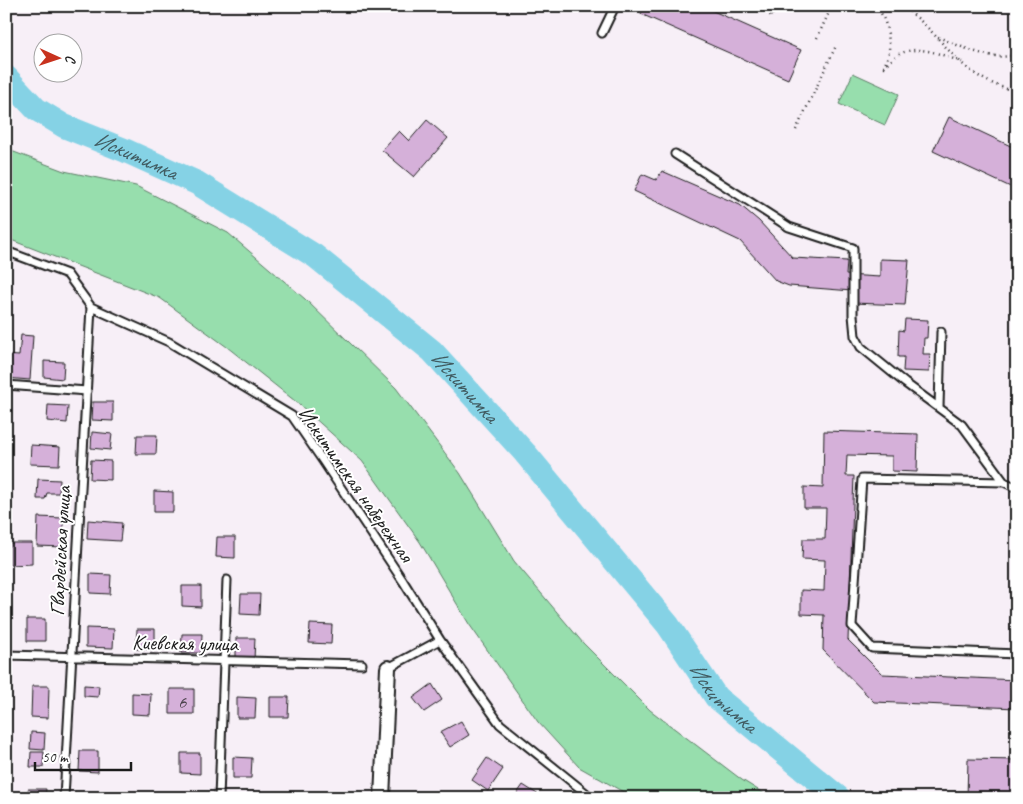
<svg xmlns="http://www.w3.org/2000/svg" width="1023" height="804" viewBox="0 0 1023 804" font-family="Caveat,sans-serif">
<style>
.green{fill:#97dead;stroke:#5a7d64}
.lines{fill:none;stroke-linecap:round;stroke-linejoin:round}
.river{stroke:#85d2e5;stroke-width:24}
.building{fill:#d5b0d9;stroke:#1c1c1c}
.service-casing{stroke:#1c1c1c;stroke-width:11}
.minor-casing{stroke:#1c1c1c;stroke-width:18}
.path{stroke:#1c1c1c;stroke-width:2.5;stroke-dasharray:1 4;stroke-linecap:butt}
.service{stroke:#fff;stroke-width:7}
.minor{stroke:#fff;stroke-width:14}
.labels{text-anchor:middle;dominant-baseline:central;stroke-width:4;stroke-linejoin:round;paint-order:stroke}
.number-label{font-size:19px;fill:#4a414b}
.street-label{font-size:21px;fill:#1c1c1c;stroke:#fff}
.water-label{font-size:22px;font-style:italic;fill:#415c62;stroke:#fff}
</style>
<rect width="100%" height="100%" fill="#f7eff7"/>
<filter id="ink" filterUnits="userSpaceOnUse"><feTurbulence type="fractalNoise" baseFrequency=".02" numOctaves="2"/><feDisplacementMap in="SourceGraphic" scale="10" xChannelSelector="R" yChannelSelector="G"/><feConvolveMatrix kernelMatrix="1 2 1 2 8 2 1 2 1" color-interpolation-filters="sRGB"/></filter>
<g filter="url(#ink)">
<path class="green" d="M853,73L899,94L885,125L839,104Z
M6,149L64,171L136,186L228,233L305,299L396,388L460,473L514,561L583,643L650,710L742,780L771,798H634L579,767L538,722L469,624L420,542L362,461L300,405L227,347L160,298L6,238Z"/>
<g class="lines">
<path class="river" id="s1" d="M6,77L36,109L64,126L124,150L197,183L315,256L432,351L525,453L668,625L716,697L839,798"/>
</g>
<path class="building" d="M645,6H702L801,50L788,79L641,14Z
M949,117L1017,149V190L933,151Z
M427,120L448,138L414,177L382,150L399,131L409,141Z
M662,171L740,205L759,221L793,258L847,261L846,275L880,277V259L909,260L905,305L853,303L852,291L789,286L776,281L740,241L634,191L642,174L656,180Z
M905,319L928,320L927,338H924L923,354H930L929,372L903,371L904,357H898L899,330L904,331Z
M21,335L33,336L30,380L6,378V355L19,356Z
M44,361L64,362L63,379L44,377Z
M93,402H113V421L92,420Z
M48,405L68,406L67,423L47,421Z
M824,431L918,434L917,472L892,471V456L847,455L846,476H854L848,640L882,674L1017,680V708L874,702L823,650L824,615L801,614V590L824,591L825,560L802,559L803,539H825L826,508H804V487L823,488Z
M92,432L112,434L110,450L91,448Z
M137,435H157L156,454H136Z
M31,445L60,447L59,465L30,464Z
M91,460L111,461V480L90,479Z
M38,479L60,480L59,493H47L45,499H37Z
M154,491L173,492V512H154Z
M38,517L63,518V547L37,546Z
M88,520L122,523L120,541L87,539Z
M217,537H235V558L216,557Z
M10,543H32V564L10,565Z
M90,574L111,575L110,594L90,593Z
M182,586H201V607L182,606Z
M241,594H260L259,615L240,614Z
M27,619H45V641H27Z
M310,624L332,625L331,644L309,643Z
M86,628L114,629L113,648L86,647Z
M137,629H155V650L136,649Z
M182,634H202L201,653H181Z
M236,638H255L254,659L236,658Z
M432,684L442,700L424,712L413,698Z
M84,685L99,686L98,697L84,696Z
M32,686H49L48,718L31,717Z
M170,689H194V714H170Z
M132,693L151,694L150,715L132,714Z
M237,697L256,698L255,718H237Z
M270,697H289L288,717H270Z
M461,721L469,735L450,747L440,732Z
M31,732L45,733L44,750L30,749Z
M80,751H98V772L79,771Z
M31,752H44L43,767H30Z
M181,753H200V774L181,773Z
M233,757L252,758L251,778H233Z
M487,758L503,769L488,791L472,780Z
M968,759L1017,760V798H967Z
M523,785L542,797V798H514Z
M28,789H46L45,798H28Z
M181,792L199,793V798H181Z"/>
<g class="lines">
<defs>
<path id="service" d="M602,33L615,6
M675,154L789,227L853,248V315L855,336L861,347L905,383L962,425L1004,482L1017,488
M6,251L67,274L91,307L169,342L292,416L323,461L403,581L440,640L500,724L592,798
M6,385L87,391
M939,407L941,332
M1004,482L862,479L852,626L872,648L1017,654
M6,655L362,664
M388,668L440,640
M64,798L91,307
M219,798L227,580"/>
<path id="minor" d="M382,798L388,668"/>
</defs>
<use href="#service" class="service-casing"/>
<use href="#minor" class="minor-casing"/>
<path class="path" d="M774,6L770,17L779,6
M875,6C886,15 890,38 889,52C888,57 886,62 884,67C889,63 894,57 899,54C920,44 942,55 962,62
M901,6C931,24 949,57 977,75C989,83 1003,88 1017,92
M938,37C963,47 988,61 1017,55
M817,38L832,6
M796,130L836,46"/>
<use href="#service" class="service"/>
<use href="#minor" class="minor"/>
</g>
</g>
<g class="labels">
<g class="number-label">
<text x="182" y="702">6</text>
</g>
<g class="street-label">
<text transform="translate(356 484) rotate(55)">Искитимская набережная</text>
<text transform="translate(60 551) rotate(-87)">Гвардейская улица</text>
<text transform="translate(185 643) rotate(1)">Киевская улица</text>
</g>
<g class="water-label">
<text stroke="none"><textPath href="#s1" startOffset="154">Искитимка</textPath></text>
<text stroke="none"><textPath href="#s1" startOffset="559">Искитимка</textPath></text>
<text stroke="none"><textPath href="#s1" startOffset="964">Искитимка</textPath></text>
</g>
</g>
<rect width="1023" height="804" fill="none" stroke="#fff" stroke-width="25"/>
<rect x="12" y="12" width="998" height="779" fill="none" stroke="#1c1c1c" stroke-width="2" filter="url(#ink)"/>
<g transform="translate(58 58) rotate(93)"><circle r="24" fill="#ffffff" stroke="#a4a4a4"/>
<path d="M0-4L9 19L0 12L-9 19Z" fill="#c8321e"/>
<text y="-8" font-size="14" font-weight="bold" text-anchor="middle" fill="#1c1c1c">С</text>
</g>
<path d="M35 762v8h96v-8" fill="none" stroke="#1c1c1c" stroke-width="2.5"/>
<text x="42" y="762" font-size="15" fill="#1c1c1c" stroke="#ffffff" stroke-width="4" paint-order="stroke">50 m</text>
</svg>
